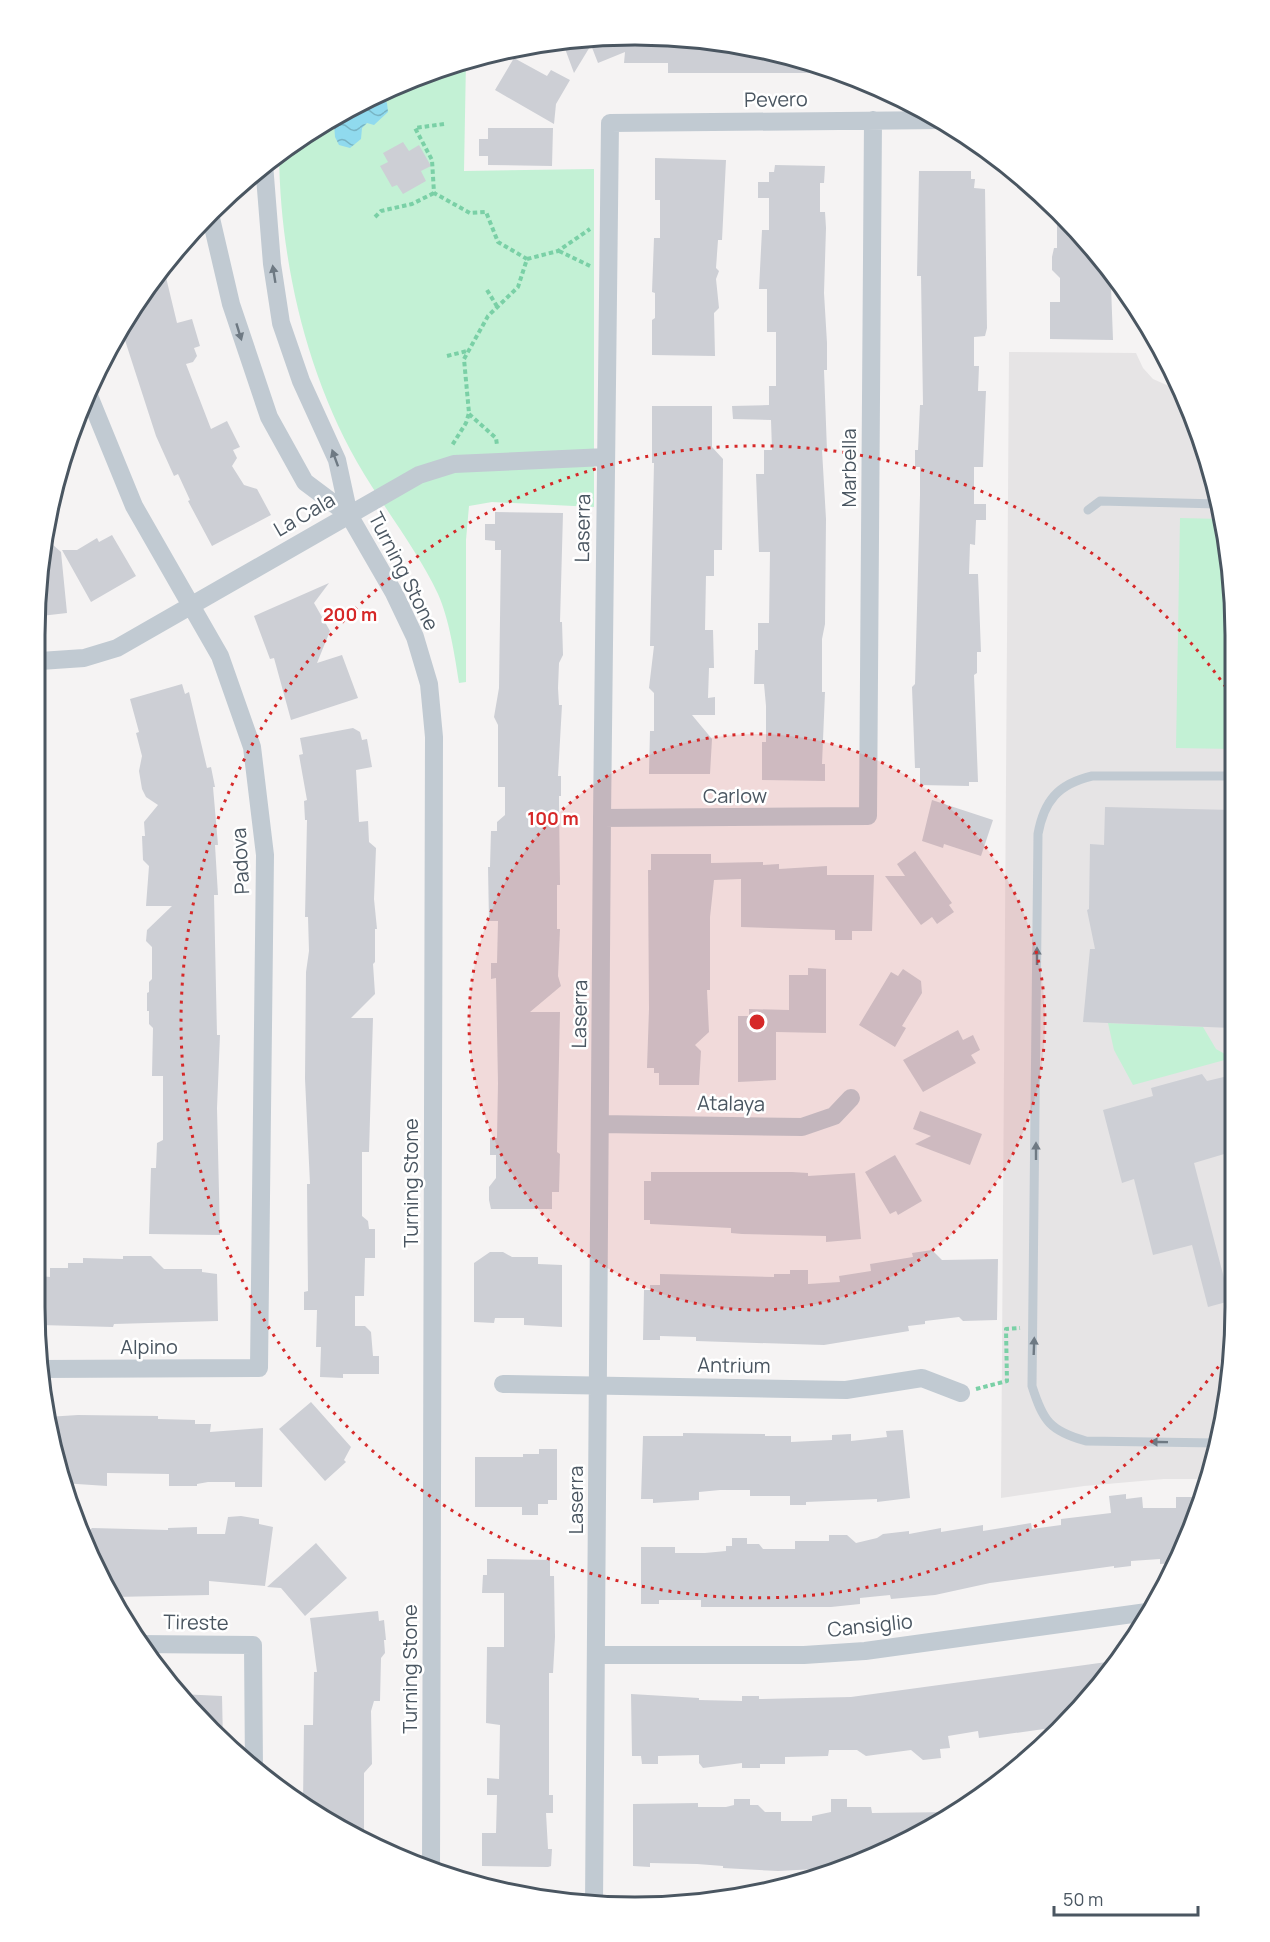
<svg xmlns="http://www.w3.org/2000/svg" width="1270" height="1942" viewBox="0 0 1270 1942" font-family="Manrope,sans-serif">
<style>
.education{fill:#e6e4e5}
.park{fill:#c3f1d5}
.water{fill:url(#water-waves)}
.building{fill:#cdcfd5}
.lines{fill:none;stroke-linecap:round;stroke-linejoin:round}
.path{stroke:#7ad0a6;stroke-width:4;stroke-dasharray:4.5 3;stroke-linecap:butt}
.service{stroke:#c1cad2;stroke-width:9}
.minor{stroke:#c1cad2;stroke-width:18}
.oneway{fill:#6e7983}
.ring{fill:none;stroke:#d62828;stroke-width:3;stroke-dasharray:3 6}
.labels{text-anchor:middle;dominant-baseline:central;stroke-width:5;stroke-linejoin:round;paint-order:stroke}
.street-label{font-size:20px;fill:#4a5661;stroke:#fff}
.rim{fill:none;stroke:#4a5661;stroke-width:3}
.centre{fill:#d62828;stroke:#fff;stroke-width:3}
.ring-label{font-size:18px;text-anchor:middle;font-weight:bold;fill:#d62828;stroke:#fff;stroke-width:5;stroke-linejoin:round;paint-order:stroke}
</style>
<defs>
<pattern id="water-waves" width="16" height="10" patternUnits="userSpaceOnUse" patternTransform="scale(1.5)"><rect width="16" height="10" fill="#90daee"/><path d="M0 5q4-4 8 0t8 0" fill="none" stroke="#78b4c4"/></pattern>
</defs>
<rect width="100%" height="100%" fill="#f5f3f3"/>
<path class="education" d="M1009,352L1136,353L1143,368L1153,379L1171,387H1180L1215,480L1234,596L1230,1386L1209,1479H1164L1084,1486L1001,1498Z"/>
<path class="park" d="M466,60L464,171L594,169V507L492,502L469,506L466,540V682L459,683C455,657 449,618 438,594C417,549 382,506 357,462C305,370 280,258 279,153L370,96Z
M1180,518L1222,519L1234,596L1233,749L1176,748Z
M1108,1023L1203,1027L1216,1049L1232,1058L1133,1085L1114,1050Z"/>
<path class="water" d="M379,93L387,103L388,112L374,125L367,123L362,128L361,139L350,148L339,145L335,137L334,123L350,109Z"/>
<path class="building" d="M596,36L714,40L825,66L824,73H668V63H624L625,52L598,63L591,45L574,73L564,46L572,43L571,40Z
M514,58L547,76L551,70L570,80L556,104L554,124L495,90Z
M488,128H553L552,166L488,165V156H479V139H488Z
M403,142L409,151L419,145L431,166L421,171L426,181L403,194L397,185L392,187L380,166L388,162L383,153Z
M655,158L726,160L722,240H718L716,268L719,271L716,279L719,308L714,313L715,356L652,355V320L655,318V293L652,292L654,238H660V200H655Z
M775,165L825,166L824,183H820V212H825L826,228L824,293L827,343V370H824L827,451L822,450L826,519L825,624L822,639V692H825L822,764H825V781L762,780V742H766V706L764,684H754L755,650H758V623H769L770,552H759L756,474H764V450H772L771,420L733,419L732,406L769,405V386H776V332H767V289H759L762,230H769V198H758V182H769V172H774Z
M919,171H971V179H975L974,188L985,189L987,328L985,336L974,337V366H979L978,391H986L983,467H974V504H986V520H976L975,545L970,544L969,574H978L981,652H977V673L974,675L978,782H969V786L920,785V768H915L912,687L915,684L920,495V467H915V450H918L920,405H923L921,276H917Z
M1057,212L1112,270L1122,286H1111L1113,340L1050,339V302H1060V278L1052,270V257L1054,248H1057Z
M164,269L177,323L192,319L200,346L194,348L197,356L193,362L186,364L211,429L227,421L240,447L233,450L237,458L232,466L244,485L257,489L271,515L212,546L188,501L190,500L178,474L174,476L156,436L122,331Z
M652,406H712V447L723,459L722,550H714V576H706L705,630H713L714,668H709L708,698L715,697V715H692L712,739L710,774H649L650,731H654V693L649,688L654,646H650L654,463H652Z
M495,512L563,513L560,622H562L563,655L559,663L558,688L559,705H562L558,776H561V796H559V803L560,885H557V929H560L558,976L561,986L530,1012H560L557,1152L560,1154L559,1192H552V1209H491L489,1200V1187L496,1178V1155H490V1138H497L498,1083L496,978L491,979V963H497L498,921H489L488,867H490L491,831H497V822L505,815V787H498V725L494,717L499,688L501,550H495V541L485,540V524H495Z
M112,535L136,576L91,602L62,550H77L97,538L99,542Z
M52,544L61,552L67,613L41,616L40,556L42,545Z
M329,583L314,603L330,631L317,663L342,655L358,698L291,720L274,658L270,659L254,616Z
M182,684L185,694L189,692L207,768L211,767L215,787H213L218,845H215L218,895H214L217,1035H220L217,1108L220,1235L149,1234L151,1168H156L157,1143L163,1140V1076H152L153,1028L149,1024V1011H147V993L149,992V982L152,979V947L146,941L147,930L172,906H146L149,866L143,860L142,836H145L144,822L158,805L146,797L142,789L139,771L142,756L136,733L139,732L130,699Z
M353,728L360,732L362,740L367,739L372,767L356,770L359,822L368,821L369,842L376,848L374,899L377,929H375V962L373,964L375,994L351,1018H373L369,1152H362V1216L368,1221L369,1229H375V1258H365L364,1296H355V1326H365L371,1332L373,1356H379V1374H343V1378L320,1377L321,1347H316L317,1310H304V1292L308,1291L307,1184H310L305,1079L306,972L309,951L308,917H305L307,820H305L304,801L307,800L299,755L303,754L300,738Z
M932,800L993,820L981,856L944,844L943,848L922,841Z
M1105,807L1233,810L1232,1028L1083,1022L1090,949H1095L1087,910L1089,909L1090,844L1104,845Z
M915,851L952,903L949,905L954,912L937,924L932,917L921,925L885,876H905L897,864Z
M651,854H711V863L763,862V865L779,864V869L827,866V875H874L872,931H852V940H835V930L741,927V879L714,880L710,917V990H707L709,1032L695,1045L701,1051L699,1085H659V1073H654V1068H647L649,1009L648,870H651Z
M808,968L826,969V1033L776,1032V1080L738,1082V1016H749V1009L789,1010V975H808Z
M903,969L921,981L922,993L902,1026L906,1028L895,1047L859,1025L891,972L898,976Z
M958,1030L963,1040L973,1035L980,1050L971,1055L976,1063L923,1092L903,1060Z
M1202,1074L1207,1081L1232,1075L1231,1152L1194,1163L1230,1301L1208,1307L1192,1245L1153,1255L1134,1179L1122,1183L1103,1110L1153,1096L1151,1088Z
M920,1111L982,1134L970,1165L915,1144L931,1136L913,1129Z
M895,1155L922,1201L898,1215L896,1211L890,1214L865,1172Z
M651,1172H792L808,1173V1176L855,1173L861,1239L826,1242V1236L742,1234L731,1233V1228L650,1224V1220H644V1181H651Z
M932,1250L942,1260L998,1259L997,1320L963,1321L959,1317L925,1321V1324L908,1326L909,1331L824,1345L696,1341V1337L660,1336V1340H643L644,1290H650V1285H660V1274L774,1277V1274H790V1270H808V1284L840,1282L839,1276L871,1271L870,1264L913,1257L912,1253Z
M490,1252H503L512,1257H538V1264L562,1265V1327L524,1325V1318H495L494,1323L474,1322V1263Z
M123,1256H151L164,1269H202V1272L217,1274L218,1321L114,1324L113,1327L40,1325V1276L50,1277V1268H68V1263H83V1258L123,1259Z
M311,1402L351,1447L344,1460L346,1462L325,1481L279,1429Z
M78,1415L158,1416V1419L195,1420V1424H211L210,1432L263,1428L262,1487H235V1482H208L197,1484V1486H169V1474L107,1473V1486L62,1483L47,1417Z
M903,1430L910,1498L877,1502V1499L806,1502V1505H790V1496H750V1490H720L699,1492V1500L653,1503V1499H641L643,1436H683V1433L765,1434V1436H791V1442L832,1440V1435L851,1434V1441L887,1437L886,1431Z
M539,1449H557V1500H548V1504H538V1515H522V1507H475V1457H523V1454H539Z
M1126,1494V1499L1142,1497L1143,1508H1176V1497H1192V1528L1177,1563L1160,1564V1559L1131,1561V1566L1114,1568V1566L990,1583L935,1595L891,1599L890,1595L860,1598V1604L831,1607H701V1600H659V1604H641V1547H675V1553H705L726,1551V1546H732V1538H747V1544H759L763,1549H795V1541H829V1535H847L856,1543L877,1538L883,1534L909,1531V1534L941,1528V1532L983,1525V1531L1031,1523L1032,1529L1061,1525V1519L1111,1513L1109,1496Z
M241,1516L259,1519V1524L273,1527L265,1586L209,1581V1595L114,1597L84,1536L92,1528L168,1530V1528L197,1527V1534H225L228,1517Z
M316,1543L347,1578L305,1616L281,1588L267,1587Z
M487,1559L550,1560V1576H554L555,1637L553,1673H549V1795H553V1813H546L548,1849H552L551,1866L548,1867L482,1866V1833H496L497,1795H487V1778L499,1779L500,1725L486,1723L487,1647H504V1593H482L483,1575H487Z
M378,1611L379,1621L384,1620L386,1640H384L385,1653L381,1658L380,1701H374L371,1711L372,1764L364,1773V1838L303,1803L304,1725H313L314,1672H317L310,1618Z
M1114,1661L1086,1703L1057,1731L1048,1732L1044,1729L979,1738L978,1731L948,1736L950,1748L940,1749L941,1758L923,1760L911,1750L866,1756L857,1750H829L828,1756L785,1757V1764H760V1768H742V1763L703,1768L699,1763V1755L658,1756V1764H642L641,1756H632L631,1694L699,1698V1700L742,1701V1696H759V1699L851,1697Z
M179,1694L222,1696L223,1742L210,1731Z
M734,1799H750V1805H758L765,1812H781V1821H812V1816L831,1812V1799H847V1807H871L872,1813L956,1812L936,1827L835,1868L778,1871L723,1868V1866L697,1864L650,1863V1867L633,1866V1804L698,1803V1807H726L734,1805Z"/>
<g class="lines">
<path class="path" d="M444,124L415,128L432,160L434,193L470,213L486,212L498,242L527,259L518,287L488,316L464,359L469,413L466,423L451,447
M375,217L381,211L412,204L434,193
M559,251L590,266
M527,259L558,251L590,229
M487,290L498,308
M447,356L467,351
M469,414L496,438L497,445
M976,1389L1007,1381L1006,1329L1020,1328"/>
<path class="service" d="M1088,510L1100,501L1219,504
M1217,1443L1086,1441C1050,1431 1043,1421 1032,1386L1038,834C1044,801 1058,784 1092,776H1233"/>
<path class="minor" d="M264,164L272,264L281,323L301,381L337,460L349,515L394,593L415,637L429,684L434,737L431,1871
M210,214L231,304L269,417L305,482L349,515
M40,661L84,658L117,648L419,475L454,464L606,457
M602,818L868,816L873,120
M600,1124L802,1127L834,1116L851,1098
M40,1369L259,1368L265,855L252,747L220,656L134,506L87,391
M503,1384L846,1390L922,1378L961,1393
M138,1644L253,1645L254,1770
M596,1655H804L865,1651L1147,1612
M594,1906L602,818L610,123L943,120"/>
</g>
<defs><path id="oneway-solid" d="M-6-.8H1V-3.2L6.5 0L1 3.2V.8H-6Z" transform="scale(1.5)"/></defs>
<g class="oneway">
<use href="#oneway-solid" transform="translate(274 274) rotate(-99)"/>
<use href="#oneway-solid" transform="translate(239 332) rotate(73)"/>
<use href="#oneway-solid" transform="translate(335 458) rotate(-110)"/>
<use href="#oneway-solid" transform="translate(1037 956) rotate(-90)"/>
<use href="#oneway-solid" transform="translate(1036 1151) rotate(-90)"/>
<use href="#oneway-solid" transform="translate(1034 1346) rotate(-88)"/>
<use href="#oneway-solid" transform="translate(1159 1442) rotate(-179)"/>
</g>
<circle cx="757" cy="1022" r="288" fill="#d62828" fill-opacity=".12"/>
<g class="ring">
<circle cx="757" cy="1022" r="288"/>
<path d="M1229 1352A576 576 0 1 1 1232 696"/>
</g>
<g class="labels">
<g class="street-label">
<text transform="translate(776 99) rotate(-1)">Pevero</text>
<text transform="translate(848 468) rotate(-90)">Marbella</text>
<text transform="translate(304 514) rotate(-30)">La Cala</text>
<text transform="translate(582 528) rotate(-89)">Laserra</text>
<text transform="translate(404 571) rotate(63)">Turning Stone</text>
<text x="735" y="795">Carlow</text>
<text transform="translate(240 861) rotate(-93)">Padova</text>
<text transform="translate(579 1014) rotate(-89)">Laserra</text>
<text transform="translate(731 1103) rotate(1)">Atalaya</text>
<text transform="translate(410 1183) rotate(-90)">Turning Stone</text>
<text x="149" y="1346">Alpino</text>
<text transform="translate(734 1365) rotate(1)">Antrium</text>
<text transform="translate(575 1500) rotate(-90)">Laserra</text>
<text transform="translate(196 1622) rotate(1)">Tireste</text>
<text transform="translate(870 1625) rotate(-6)">Cansiglio</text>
<text transform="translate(409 1669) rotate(-90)">Turning Stone</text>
</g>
</g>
<path d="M0 0H1270V1942H0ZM635 45H635A590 590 0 0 1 1225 635V1307A590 590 0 0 1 635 1897H635A590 590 0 0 1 45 1307V635A590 590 0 0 1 635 45Z" fill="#fff" fill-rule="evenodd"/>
<path class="rim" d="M635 45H635A590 590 0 0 1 1225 635V1307A590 590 0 0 1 635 1897H635A590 590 0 0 1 45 1307V635A590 590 0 0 1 635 45Z"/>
<circle cx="757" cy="1022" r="9" class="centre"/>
<g class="ring-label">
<text x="350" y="621">200 m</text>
<text x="553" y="825">100 m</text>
</g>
<path d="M1054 1906v9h144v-9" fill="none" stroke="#4a5661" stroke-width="3"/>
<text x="1063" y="1906" font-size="18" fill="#4a5661" stroke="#ffffff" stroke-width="4.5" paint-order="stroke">50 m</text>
</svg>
